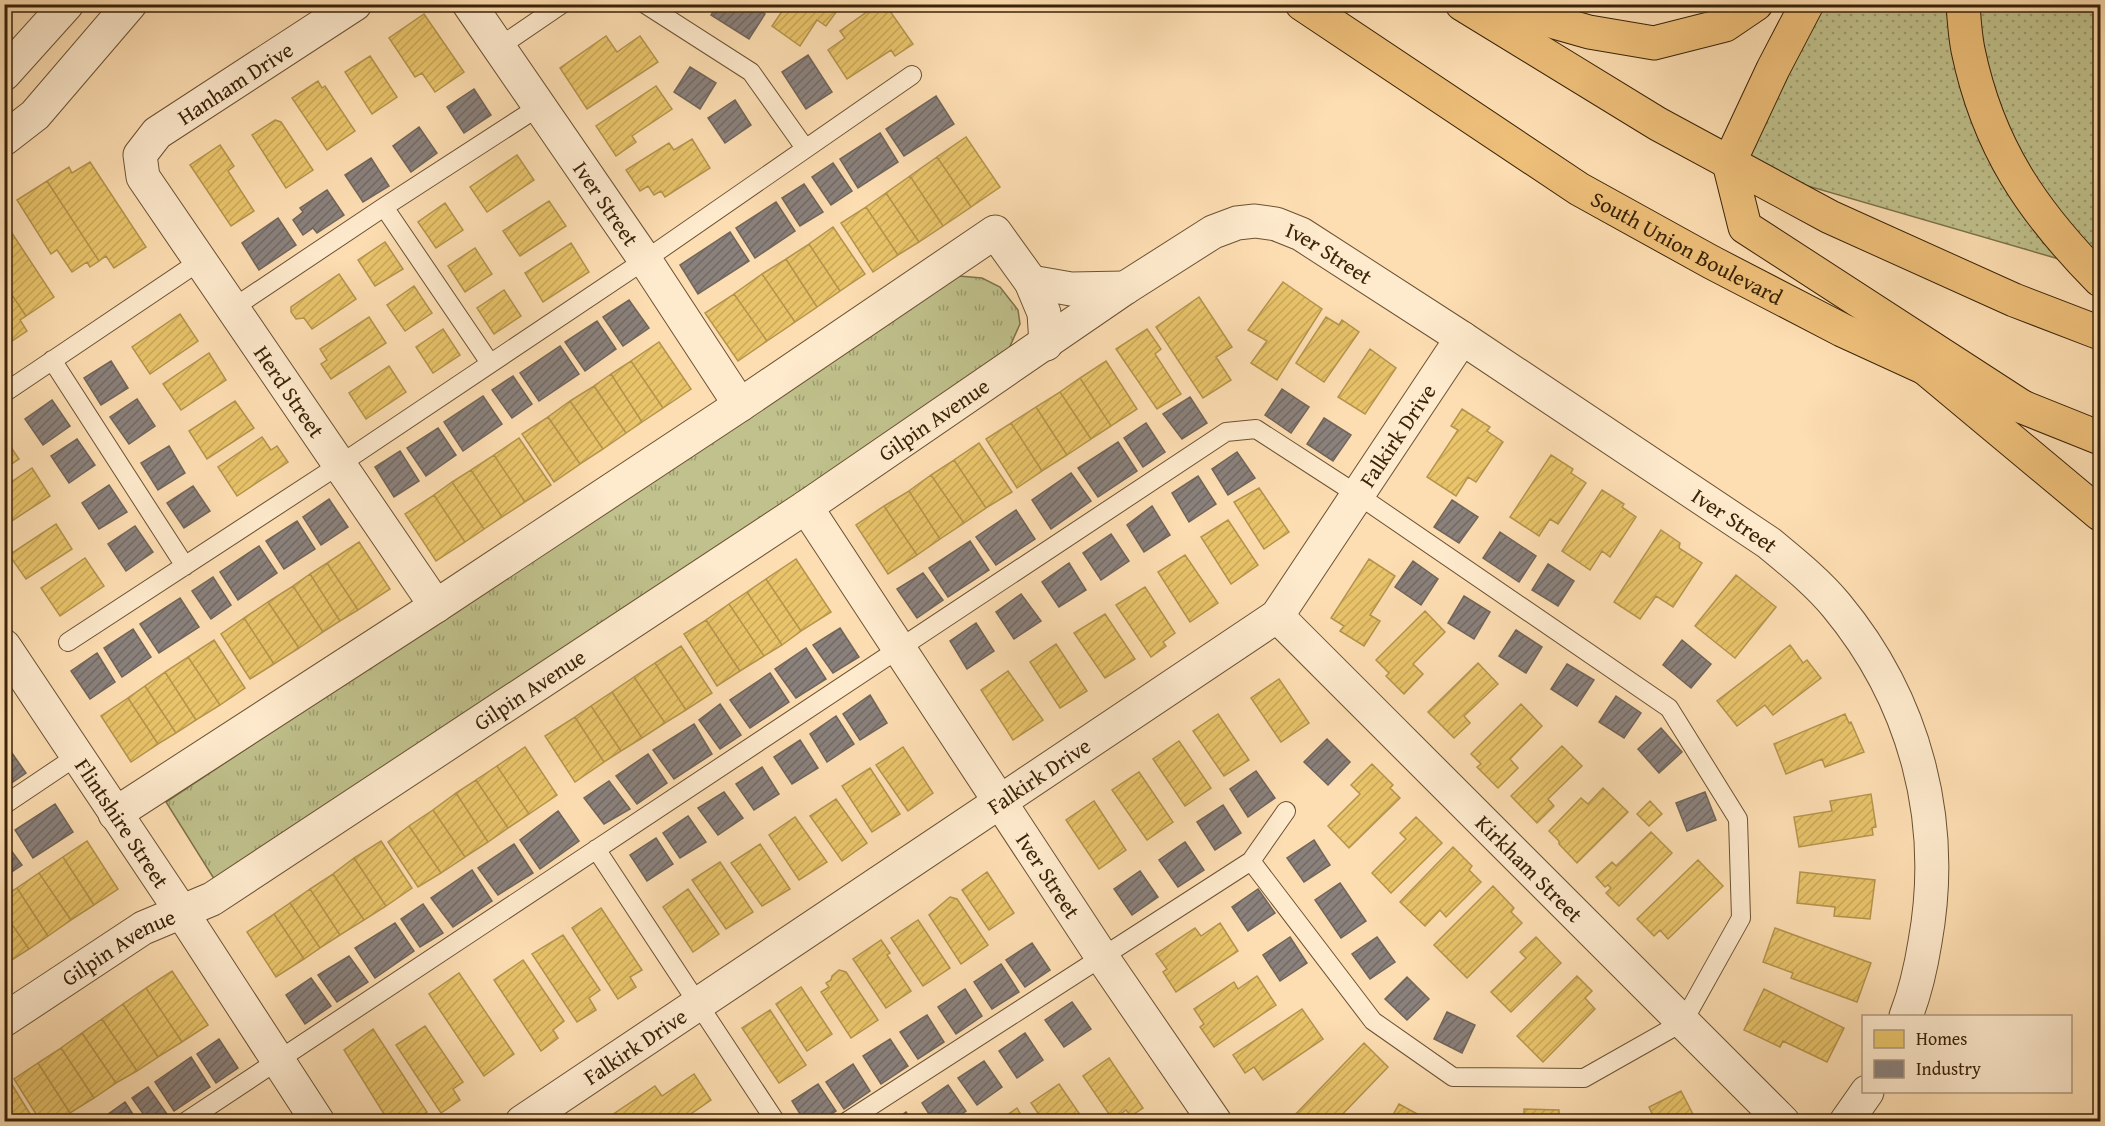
<svg xmlns="http://www.w3.org/2000/svg" width="2105" height="1126" viewBox="0 0 2105 1126" font-family="'Gentium Book Plus',serif">
<style>
.grass{fill:url(#grass-dots);stroke:#7d724a;stroke-width:1.5}
.park{fill:url(#park-tufts);stroke:#7d724a;stroke-width:1.5}
.homes{fill:url(#homes-hatch);stroke:#b4944c;stroke-width:1.5}
.industry{fill:url(#industry-hatch);stroke:#726559;stroke-width:1.5}
.lines{fill:none;stroke-linecap:round;stroke-linejoin:round}
.service-casing{stroke:#6b5232;stroke-width:20}
.minor-casing{stroke:#6b5232;stroke-width:35}
.tertiary-casing{stroke:#6b5232;stroke-width:35}
.primary-casing{stroke:#3a2307;stroke-width:35}
.motorway-casing{stroke:#3a2307;stroke-width:35}
.service{stroke:#feeacd;stroke-width:18}
.minor{stroke:#feeacd;stroke-width:33}
.tertiary{stroke:#feeacd;stroke-width:33}
.primary{stroke:#eebf79;stroke-width:33}
.motorway{stroke:#eebf79;stroke-width:33}
.labels{text-anchor:middle;dominant-baseline:central;stroke-width:6;stroke-linejoin:round;paint-order:stroke}
.street-label{font-size:22px;fill:#3a2307;stroke:#feeacd}
</style>
<defs>
<pattern id="grass-dots" width="8" height="8" patternUnits="userSpaceOnUse" patternTransform="scale(1.5)"><rect width="8" height="8" fill="#c0c18c"/><path d="M2 2h.1M6 6h.1" fill="none" stroke="#9d9c70" stroke-width="1.8" stroke-linecap="round"/></pattern>
<pattern id="park-tufts" width="24" height="20" patternUnits="userSpaceOnUse" patternTransform="scale(1.5)"><rect width="24" height="20" fill="#c0c18c"/><path d="M3 7l-1-3M5 7V3M7 7l1-3M15 17l-1-3M17 17v-4M19 17l1-3" fill="none" stroke="#9d9c70"/></pattern>
<pattern id="homes-hatch" width="6" height="6" patternUnits="userSpaceOnUse" patternTransform="scale(1.5)"><rect width="6" height="6" fill="#e9c46a"/><path d="M-1 1l2-2M0 6l6-6M5 7l2-2" fill="none" stroke="#c9a85a"/></pattern>
<pattern id="industry-hatch" width="6" height="6" patternUnits="userSpaceOnUse" patternTransform="scale(1.5)"><rect width="6" height="6" fill="#8a817c"/><path d="M-1 1l2-2M0 6l6-6M5 7l2-2" fill="none" stroke="#726964"/></pattern>
</defs>
<rect width="100%" height="100%" fill="#fddeb2"/>
<filter id="stains"><feTurbulence type="fractalNoise" baseFrequency=".00333" numOctaves="4"/><feColorMatrix values="0 0 0 0 .2 0 0 0 0 .09 0 0 0 0 .02 0 0 0 .5 -.17"/></filter>
<radialGradient id="worn" r=".72"><stop offset=".6" stop-color="#630" stop-opacity="0"/><stop offset="1" stop-color="#630" stop-opacity=".3"/></radialGradient>
<path class="grass" d="M1810,5H2100V271L1729,163Z"/>
<path class="park" d="M959,276L982,278L1000,287L1018,310L1020,324L1006,355L216,882L166,802Z"/>
<path class="homes" d="M787,4H842L826,26L817,20L800,46L772,26Z
M878,4H885L913,44L895,56L891,50L847,79L828,50L845,38L840,31Z
M424,14L464,72L435,92L422,73L415,77L389,38Z
M606,36L617,52L640,36L658,62L587,109L560,68Z
M370,56L397,97L372,114L345,72Z
M318,81L322,88L325,86L355,131L327,150L292,98Z
M656,86L672,109L632,136L636,142L616,156L596,126Z
M275,120L281,122L313,170L286,188L252,135Z
M966,137L1000,187L971,207L937,157Z
M692,139L710,168L665,197L661,191L654,195L648,186L640,191L626,170L669,143L674,150Z
M220,145L234,166L228,171L254,211L231,226L190,165Z
M517,155L534,180L487,212L470,187Z
M937,157L971,207L943,226L910,176Z
M90,162L146,247L114,268L106,256L99,261L47,181L69,167L72,173Z
M910,176L943,226L919,242L886,193Z
M47,181L99,261L90,267L87,262L72,272L57,250L51,254L17,200Z
M886,193L919,242L898,255L866,207Z
M549,201L566,226L520,256L503,231Z
M445,203L463,230L436,248L418,222Z
M866,207L898,255L873,272L841,223Z
M4,221L54,297L26,316L4,283Z
M833,227L865,274L840,291L809,244Z
M385,242L403,269L375,286L358,260Z
M571,243L589,272L543,302L525,273Z
M809,244L840,291L817,307L786,259Z
M475,248L492,274L465,292L448,266Z
M786,259L817,307L795,322L762,274Z
M339,274L356,299L312,329L304,318L296,319L291,312V307Z
M762,274L795,322L767,341L734,294Z
M1283,282L1322,309L1277,380L1251,363L1267,341L1248,330Z
M4,283L26,316L20,320L27,331L6,345L4,342Z
M414,286L432,313L405,331L387,305Z
M504,290L521,316L494,334L477,308Z
M734,294L767,341L738,361L705,313Z
M1199,297L1232,347L1216,357L1231,380L1203,398L1156,327Z
M180,314L198,341L150,374L132,347Z
M369,317L386,343L331,379L321,364L327,360L320,349Z
M1326,317L1339,325L1342,320L1359,332L1324,382L1296,363Z
M443,329L460,355L433,373L416,347Z
M1147,329L1161,349L1155,354L1181,394L1157,409L1116,349Z
M659,342L691,389L663,408L631,361Z
M1370,349L1396,368L1365,414L1338,397Z
M209,353L226,380L181,410L163,384Z
M631,361L663,408L642,422L611,374Z
M1106,361L1137,409L1111,426L1080,378Z
M389,366L406,392L366,419L349,393Z
M611,374L642,422L626,433L594,386Z
M1080,378L1111,426L1091,439L1060,392Z
M594,386L626,433L603,449L570,401Z
M1060,392L1091,439L1067,455L1036,407Z
M235,401L254,428L207,459L189,431Z
M570,401L603,449L580,464L548,417Z
M1036,407L1067,455L1042,471L1011,423Z
M1462,409L1490,427L1487,431L1503,442L1476,482L1468,477L1456,496L1427,477L1458,430L1451,426Z
M548,417L580,464L554,482L522,434Z
M1011,423L1042,471L1017,488L986,439Z
M4,437L19,459L4,469Z
M262,437L271,450L277,446L288,462L237,496L218,467Z
M519,438L551,485L525,502L494,455Z
M979,443L1012,492L986,508L954,460Z
M494,455L525,502L502,517L471,470Z
M1551,455L1573,469L1571,473L1586,483L1558,524L1550,519L1539,536L1510,517Z
M954,460L986,508L964,523L931,475Z
M32,468L50,496L4,526V487Z
M471,470L502,517L484,529L452,482Z
M931,475L964,523L940,539L909,491Z
M452,482L484,529L465,542L434,495Z
M1259,488L1289,532L1264,549L1234,502Z
M1602,490L1624,504L1622,507L1636,517L1610,557L1602,551L1590,570L1562,551Z
M909,491L940,539L917,555L884,506Z
M434,495L465,542L436,561L405,514Z
M884,506L917,555L888,574L856,525Z
M1228,520L1258,565L1231,584L1201,537Z
M56,524L72,549L26,579L9,555Z
M1661,530L1680,543L1679,548L1702,563L1673,607L1656,596L1640,619L1614,602Z
M359,542L390,589L358,610L327,563Z
M1185,555L1218,603L1190,622L1158,572Z
M85,558L104,586L60,616L41,588Z
M796,559L831,612L801,631L766,579Z
M1369,559L1395,576L1370,615L1380,621L1364,646L1340,631L1344,626L1331,618Z
M327,563L358,610L340,621L310,574Z
M310,574L340,621L323,632L293,586Z
M1736,575L1776,607L1735,658L1695,626Z
M766,579L801,631L782,645L747,592Z
M293,586L323,632L299,648L268,602Z
M1145,587L1175,633L1163,642L1166,646L1151,657L1116,605Z
M747,592L782,645L764,656L729,604Z
M268,602L299,648L274,664L244,618Z
M729,604L764,656L740,671L706,620Z
M1425,611L1445,632L1413,664L1423,674L1404,694L1386,676L1389,673L1376,660Z
M1105,614L1135,659L1105,678L1074,633Z
M244,618L274,664L250,679L221,634Z
M706,620L740,671L717,686L684,634Z
M214,640L245,688L220,705L188,657Z
M1056,644L1087,691L1060,708L1030,662Z
M1790,645L1803,663L1807,660L1821,678L1773,715L1765,705L1737,726L1717,701Z
M681,646L712,693L686,710L655,663Z
M188,657L220,705L196,720L165,672Z
M655,663L686,710L665,723L634,677Z
M1478,663L1498,684L1464,716L1470,723L1454,738L1428,712Z
M1008,671L1043,720L1013,740L981,690Z
M165,672L196,720L176,733L145,686Z
M634,677L665,723L642,738L612,692Z
M1279,679L1309,723L1281,742L1251,698Z
M145,686L176,733L158,744L128,698Z
M612,692L642,738L621,751L591,706Z
M128,698L158,744L131,762L101,716Z
M1521,704L1542,726L1510,759L1518,768L1498,788L1477,767L1481,764L1471,754Z
M591,706L621,751L604,762L575,717Z
M1218,714L1249,760L1224,776L1193,731Z
M1845,714L1849,723L1851,722L1864,752L1825,767L1822,759L1786,774L1774,744Z
M575,717L604,762L575,782L545,736Z
M1179,741L1211,788L1185,806L1153,759Z
M1562,746L1582,766L1548,799L1554,806L1537,823L1511,796Z
M525,747L557,795L529,814L497,766Z
M903,747L933,793L908,811L876,765Z
M1372,764L1393,785L1390,788L1400,798L1349,848L1328,826L1360,794L1351,785Z
M497,766L529,814L508,828L476,780Z
M870,768L900,814L872,832L842,786Z
M1139,772L1173,822L1147,840L1112,790Z
M476,780L508,828L488,842L456,793Z
M1603,788L1628,812L1577,863L1559,844V841L1549,831L1581,798L1588,804Z
M456,793L488,842L465,857L433,810Z
M1871,794L1876,827L1872,828L1873,835L1799,847L1794,817L1832,811L1830,801Z
M836,799L867,843L842,861L810,816Z
M1094,801L1126,850L1099,869L1066,820Z
M1650,801L1662,814L1649,826L1637,814Z
M433,810L465,857L441,873L409,826Z
M795,817L827,862L799,880L769,835Z
M1416,817L1442,843L1391,893L1372,873L1406,839L1400,833Z
M409,826L441,873L418,887L388,842Z
M1651,832L1672,853L1619,906L1606,893L1611,888L1608,885L1605,887L1596,877L1612,862L1616,866Z
M87,841L118,889L94,905L63,857Z
M381,841L412,888L386,906L354,858Z
M760,844L790,889L762,906L731,863Z
M1453,847L1472,866L1469,870L1481,882L1446,917L1440,910L1425,926L1400,902Z
M63,857L94,905L71,920L39,873Z
M354,858L386,906L364,920L333,874Z
M1698,860L1723,886L1668,939L1660,930L1654,936L1637,919Z
M720,862L753,912L726,929L692,880Z
M987,872L1014,913L989,930L962,890Z
M1800,872L1875,880L1870,919L1834,916L1835,907L1797,903Z
M39,873L71,920L48,936L17,888Z
M333,874L364,920L340,935L310,889Z
M1493,886L1514,908L1511,912L1522,923L1467,978L1434,945Z
M17,888L48,936L29,949L4,913V896Z
M310,889L340,935L320,948L290,903Z
M688,889L719,934L693,952L663,907Z
M950,897L957,899L988,945L961,964L929,915Z
M290,903L320,948L304,959L274,914Z
M601,908L642,970L630,977L636,987L618,999L572,928Z
M4,913L29,949L7,963L4,960Z
M274,914L304,959L276,977L247,932Z
M918,920L950,968L923,986L891,938Z
M1220,923L1238,951L1176,992L1163,972L1167,969L1156,954L1195,928L1201,936Z
M1775,928L1871,963L1857,1002L1791,978L1793,973L1763,962Z
M563,935L600,990L589,998L596,1010L577,1022L532,954Z
M1536,937L1561,963L1511,1012L1491,992L1526,958L1520,952Z
M881,940L890,953L887,955L911,991L886,1008L853,959Z
M523,960L564,1021L553,1030L558,1038L541,1051L494,980Z
M839,970L846,972L878,1020L851,1038L821,992L829,987L826,983L831,980L832,976Z
M172,971L208,1025L182,1042L146,988Z
M459,973L514,1054L484,1076L429,994Z
M1257,976L1276,1005L1214,1047L1200,1027L1204,1024L1194,1009L1234,982L1238,989Z
M1577,976L1592,991L1585,998L1595,1009L1543,1062L1517,1036Z
M801,987L832,1034L807,1051L776,1004Z
M146,988L182,1042L158,1057L123,1004Z
M1764,989L1844,1028L1827,1062L1783,1041L1780,1047L1744,1030Z
M123,1004L158,1057L137,1071L102,1019Z
M1302,1009L1323,1039L1263,1080L1254,1067L1245,1073L1233,1055Z
M770,1010L806,1065L779,1083L742,1028Z
M102,1019L137,1071L116,1083L82,1033Z
M425,1026L463,1082L453,1089L460,1100L441,1113L396,1045Z
M373,1029L427,1112L413,1122H389L344,1050Z
M82,1033L116,1083L94,1098L61,1048Z
M1364,1043L1388,1067L1335,1122H1292L1290,1120Z
M61,1048L94,1098L70,1113L38,1063Z
M1109,1058L1143,1108L1131,1116L1126,1110L1113,1120L1083,1076Z
M38,1063L70,1113L57,1122H41L14,1079Z
M694,1074L711,1100L679,1122L603,1121L655,1086L662,1096Z
M11,1083L35,1122H4V1087Z
M1059,1084L1085,1122H1044L1031,1103Z
M1681,1091L1697,1122H1656L1649,1107Z
M1399,1104L1430,1121V1122H1389Z
M1017,1108L1025,1122H997Z
M1524,1109L1559,1110V1122H1524Z"/>
<path class="industry" d="M718,4H750L765,14L749,39L711,15Z
M808,55L832,92L806,109L782,72Z
M690,67L716,83L700,109L674,92Z
M474,89L491,115L464,133L447,107Z
M936,96L954,124L904,156L886,129Z
M735,100L751,125L725,143L708,118Z
M419,127L437,153L411,172L393,146Z
M880,133L898,162L858,188L840,159Z
M371,158L389,186L363,202L345,175Z
M833,163L852,191L831,205L812,177Z
M804,184L823,212L800,226L782,198Z
M327,190L344,215L317,233L313,228L303,235L293,220L303,212L300,208Z
M776,202L795,231L755,258L736,228Z
M278,218L296,245L259,270L242,243Z
M730,232L749,261L698,294L680,265Z
M629,300L649,328L623,346L603,317Z
M597,321L616,349L585,371L565,342Z
M560,346L579,374L539,401L520,373Z
M111,361L128,388L101,405L84,378Z
M513,376L532,404L512,418L492,390Z
M1282,389L1309,407L1291,433L1265,415Z
M483,396L502,424L463,451L444,422Z
M1190,397L1207,423L1182,439L1163,414Z
M137,399L155,426L129,444L110,417Z
M52,400L70,426L43,445L25,419Z
M1324,418L1351,435L1333,461L1307,444Z
M1146,423L1165,452L1143,467L1124,438Z
M438,428L456,455L426,476L407,448Z
M77,439L95,465L69,483L51,456Z
M1118,442L1137,471L1098,497L1078,468Z
M169,446L185,473L158,490L141,463Z
M400,451L419,481L394,497L375,467Z
M1237,452L1255,478L1228,495L1212,469Z
M1071,473L1091,501L1051,529L1032,500Z
M1198,476L1216,504L1189,522L1172,493Z
M109,485L127,512L99,529L82,503Z
M193,486L210,511L184,528L167,503Z
M329,499L348,527L321,545L303,517Z
M1452,500L1478,517L1459,543L1434,527Z
M1152,506L1170,535L1144,552L1127,525Z
M1016,510L1035,539L996,565L976,537Z
M297,521L315,549L284,569L266,541Z
M135,526L153,552L126,571L108,544Z
M1500,532L1536,556L1519,582L1483,558Z
M1111,534L1129,561L1101,580L1083,553Z
M970,541L989,570L948,597L929,568Z
M259,546L277,573L238,600L220,572Z
M1413,561L1438,579L1421,605L1395,587Z
M1069,563L1086,590L1059,607L1042,582Z
M1548,564L1574,581L1558,606L1532,590Z
M923,573L943,600L917,618L897,589Z
M213,577L231,605L211,619L192,591Z
M1021,594L1041,621L1014,639L996,612Z
M1464,596L1490,612L1474,639L1448,623Z
M180,598L199,627L159,653L140,624Z
M976,623L994,651L967,669L950,641Z
M840,628L859,657L833,673L813,645Z
M133,629L151,657L122,677L104,648Z
M1516,630L1542,647L1526,673L1499,656Z
M1682,640L1711,664L1691,688L1663,665Z
M806,648L826,679L796,698L775,669Z
M97,653L115,682L90,699L71,671Z
M1567,664L1594,680L1577,706L1551,689Z
M770,673L789,702L750,728L730,700Z
M870,695L887,723L860,740L843,714Z
M1616,696L1641,713L1624,738L1599,722Z
M720,704L741,735L720,749L699,720Z
M836,716L854,744L827,762L810,734Z
M694,724L712,754L674,779L653,750Z
M1661,728L1682,752L1659,773L1638,749Z
M1327,739L1350,762L1328,785L1304,762Z
M800,740L818,768L792,784L774,757Z
M7,746L26,773L4,788V748Z
M648,754L667,783L637,804L616,776Z
M762,767L779,794L754,810L736,784Z
M1256,771L1275,798L1248,817L1230,789Z
M609,781L630,809L604,824L584,798Z
M724,792L743,818L718,835L698,808Z
M1705,792L1716,820L1687,831L1676,803Z
M55,804L73,832L33,858L15,830Z
M1223,805L1241,833L1215,850L1197,822Z
M558,811L579,841L540,869L520,840Z
M688,816L706,842L680,858L663,833Z
M656,838L673,864L647,881L630,855Z
M1314,840L1330,865L1304,882L1287,858Z
M4,841L22,865L4,877Z
M1185,842L1204,870L1178,887L1159,860Z
M514,844L533,873L498,895L478,868Z
M472,870L492,901L453,927L431,898Z
M1140,871L1158,897L1132,915L1114,889Z
M1340,883L1366,921L1341,938L1315,900Z
M1258,889L1275,913L1248,931L1232,907Z
M423,904L443,933L420,947L401,919Z
M395,923L414,951L375,978L355,948Z
M1290,937L1307,963L1280,981L1263,955Z
M1377,937L1395,962L1370,979L1352,954Z
M1032,943L1050,970L1025,987L1006,960Z
M349,956L368,982L337,1002L318,975Z
M1001,964L1019,992L992,1009L974,982Z
M1407,977L1429,999L1407,1020L1385,999Z
M311,978L331,1006L305,1024L286,995Z
M965,989L982,1016L956,1034L938,1007Z
M1072,1002L1091,1029L1064,1047L1045,1020Z
M1447,1012L1475,1025L1462,1053L1434,1039Z
M927,1015L944,1042L918,1059L900,1032Z
M1025,1033L1043,1060L1017,1078L999,1051Z
M219,1039L238,1068L216,1083L197,1054Z
M890,1039L908,1066L881,1084L863,1056Z
M191,1057L210,1087L174,1111L155,1082Z
M984,1061L1002,1087L977,1105L958,1078Z
M853,1064L870,1091L844,1109L826,1082Z
M818,1084L836,1111L819,1122H805L792,1101Z
M948,1085L966,1111L951,1122H934L922,1103Z
M148,1087L167,1114L157,1122H149L132,1098Z
M125,1102L138,1122H97Z
M906,1112L912,1122H892Z"/>
<g class="lines">
<defs>
<path id="service" d="M645,4L751,72L805,148
M499,47L562,4
M384,207L490,363
M233,308L384,207L540,106
M52,360L185,566
M4,393L200,261
M68,642L339,465L645,260L912,75
M4,805L77,756
M596,849L776,1122
M185,1122L1226,432L1256,429L1358,495L1669,708L1738,819L1741,918L1683,1022L1584,1078L1453,1077L1373,1021L1251,861
M846,1122L1251,861L1286,811"/>
<g id="minor">
<path id="s1" d="M355,4L157,133L140,155L143,177L436,606"/>
<path id="s2" d="M469,4L645,260L740,405"/>
<path d="M1031,282L1071,289L1125,288"/>
<path id="s3" d="M806,507L1102,957L1215,1122"/>
<path id="s4" d="M1277,616L1783,1122"/>
<path id="s5" d="M4,646L181,911L318,1122"/>
<path d="M115,814L436,606L740,405L995,232L1031,282L1044,313L1046,344"/>
<path id="s6" d="M4,1020L143,928L212,899L806,507L1125,288L1213,232L1237,223L1255,221L1276,224L1301,234L1462,338L1769,543C1793,563 1817,582 1836,605C1915,700 1947,820 1925,942C1921,967 1915,993 1906,1016"/>
<path id="s7" d="M522,1122L1277,616L1462,338"/>
<path d="M1846,1122L1867,1092"/>
</g>
<path id="tertiary" d="M4,74L67,4
M4,139L35,115L130,4"/>
<g id="primary">
<path id="s8" d="M1302,4L1579,189L1711,262L1842,330L1925,368L2100,438"/>
<path d="M1462,4L1658,124L1830,217L2014,300L2100,333"/>
</g>
<path id="motorway" d="M1491,4L1589,32L1654,43L1725,25L1756,4
M1807,4L1773,69L1729,163L1745,227L2021,406
M1963,4C1964,19 1965,35 1968,50C1988,147 2032,211 2100,280
M1925,368L2100,514"/>
</defs>
<use href="#service" class="service-casing"/>
<use href="#minor" class="minor-casing"/>
<use href="#tertiary" class="tertiary-casing"/>
<use href="#primary" class="primary-casing"/>
<use href="#motorway" class="motorway-casing"/>
<use href="#service" class="service"/>
<use href="#minor" class="minor"/>
<use href="#tertiary" class="tertiary"/>
<use href="#primary" class="primary"/>
<use href="#motorway" class="motorway"/>
</g>
<g class="labels">
<g class="street-label">
<text transform="translate(235 83) rotate(-33)">Hanham Drive</text>
<text stroke="none"><textPath href="#s2" startOffset="242">Iver Street</textPath></text>
<text stroke="none"><textPath href="#s8" startOffset="456">South Union Boulevard</textPath></text>
<text stroke="none"><textPath href="#s6" startOffset="1570">Iver Street</textPath></text>
<text stroke="none"><textPath href="#s1" startOffset="546">Herd Street</textPath></text>
<text stroke="none"><textPath href="#s6" startOffset="1108">Gilpin Avenue</textPath></text>
<text stroke="none"><textPath href="#s7" startOffset="1126">Falkirk Drive</textPath></text>
<text stroke="none"><textPath href="#s6" startOffset="2056">Iver Street</textPath></text>
<text stroke="none"><textPath href="#s6" startOffset="622">Gilpin Avenue</textPath></text>
<text stroke="none"><textPath href="#s7" startOffset="622">Falkirk Drive</textPath></text>
<text stroke="none"><textPath href="#s5" startOffset="213">Flintshire Street</textPath></text>
<text stroke="none"><textPath href="#s4" startOffset="357">Kirkham Street</textPath></text>
<text stroke="none"><textPath href="#s3" startOffset="441">Iver Street</textPath></text>
<text stroke="none"><textPath href="#s6" startOffset="136">Gilpin Avenue</textPath></text>
<text stroke="none"><textPath href="#s7" startOffset="136">Falkirk Drive</textPath></text>
</g>
</g>
<rect width="2105" height="1126" fill="none" stroke="#fddeb2" stroke-width="24"/>
<rect x="6" y="6" width="2093" height="1114" fill="none" stroke="#3a2307" stroke-width="3"/>
<rect x="12" y="12" width="2081" height="1102" fill="none" stroke="#3a2307" stroke-width="1.5"/>
<rect x="1862" y="1015" width="210" height="78" fill="#feeacd" stroke="#b09a7e" stroke-width="1.5"/>
<rect x="1874" y="1030" width="30" height="18" fill="#e9c46a" stroke="#b09a7e" stroke-width="1.5"/>
<text x="1916" y="1045" font-size="18" fill="#3a2307">Homes</text>
<rect x="1874" y="1060" width="30" height="18" fill="#8a817c" stroke="#b09a7e" stroke-width="1.5"/>
<text x="1916" y="1075" font-size="18" fill="#3a2307">Industry</text>
<rect width="100%" height="100%" filter="url(#stains)"/>
<rect width="100%" height="100%" fill="url(#worn)"/>
</svg>
